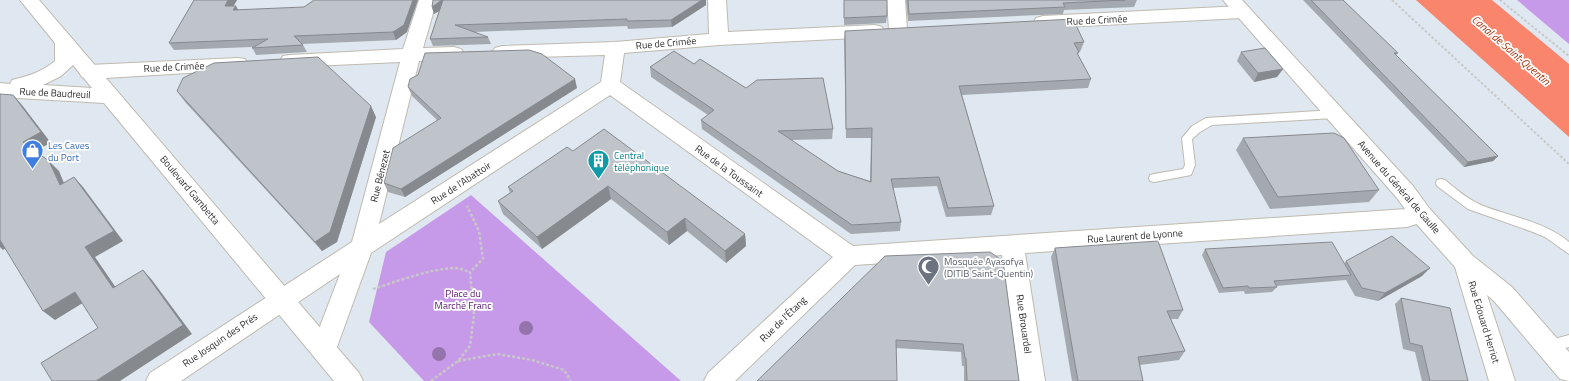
<svg xmlns="http://www.w3.org/2000/svg" width="1569" height="381" viewBox="0 0 1569 381" font-family="'Titillium Web',sans-serif">
<style>
.green{fill:#c799e9}
.water{fill:#f8856c}
.lines{fill:none;stroke-linecap:round;stroke-linejoin:round}
.service-casing{stroke:#bebaaf;stroke-width:2}
.minor-casing{stroke:#bebaaf;stroke-width:2}
.tertiary-casing{stroke:#bebaaf;stroke-width:2}
.secondary-casing{stroke:#bebaaf;stroke-width:2}
.path-far1{stroke:#c8c8c8;stroke-width:2;stroke-dasharray:2.5 2;stroke-linecap:butt}
.path{stroke:#c8c8c8;stroke-width:2.5;stroke-dasharray:3 2;stroke-linecap:butt}
.service{fill:#fff;fill-rule:evenodd}
.minor{fill:#fff;fill-rule:evenodd}
.tertiary{fill:#fff;fill-rule:evenodd}
.secondary{fill:#fff;fill-rule:evenodd}
.tree{fill:#9474ab}
.wall{fill:#a4a9af}
.shaded-wall{fill:#86898e}
.building{fill:#bfc4cb;stroke:#86898e}
.labels{text-anchor:middle;dominant-baseline:central;stroke-width:3.5;stroke-linejoin:round;paint-order:stroke}
.street-label{font-size:10px;fill:#2d2d2d;stroke:#fff}
.shop-label{font-size:10px;fill:#366cbe;stroke:#fff;text-anchor:start}
.culture-label{font-size:10px;fill:#0d838f;stroke:#fff;text-anchor:start}
.worship-label{font-size:10px;fill:#5b616d;stroke:#fff;text-anchor:start}
.park-label{font-size:10px;fill:#571672;stroke:#fff}
.water-label{font-size:11px;font-style:italic;fill:#ab2f04;stroke:#fff}
</style>
<rect width="100%" height="100%" fill="#dfe8f0"/>
<path class="green" d="M1517,0H1569V44Z
M471,195L681,381H424L369,322L386,252Z"/>
<path class="water" d="M1416,0H1492L1569,64V137Z"/>
<g class="lines">
<defs>
<path id="service" d="M1334,110L1338,111L1339,114L1338,117L1334,118L1212,125L1200,132L1192,139L1195,165L1191,175L1154,182L1150,181L1149,178L1150,175L1154,174L1183,169L1185,165L1182,138L1192,126L1206,118Z
M1441,179L1445,180C1456,189 1467,199 1481,205C1510,217 1544,221 1569,242V254L1545,237L1533,232L1468,209L1437,186L1436,183L1437,180Z
M1569,335V347L1548,352L1544,350L1542,346L1544,342Z"/>
<path id="minor" d="M419,0H437L423,48L454,47L461,49L464,53L461,57L454,59L419,61L379,224L601,82L605,55L502,58L495,56L492,52L495,48L502,46L615,42L709,34L708,0H726L728,32L875,25L882,27L884,31L882,35L875,37L719,45L624,53L620,82L853,246L1407,209L1421,205L1429,208L1432,214L1429,220L1407,227L1025,253L1045,381H1019L1002,255L855,265L735,381H704L708,373L833,257L610,95L371,253L333,358L324,361L315,358L311,350L340,274L181,381H146L150,373L352,242L400,62L290,67L283,66L280,61L283,56L290,55L403,49Z
M887,0H905L907,30L905,34L898,36L891,34L889,30Z
M1242,6L1248,8L1251,12L1248,16L1242,18L1043,28L1036,26L1034,22L1036,18L1043,16Z
M238,58L245,59L248,64L245,69L238,70L89,79L82,77L79,72L82,67L89,65Z"/>
<path id="tertiary" d="M1223,0H1242L1413,186L1429,208L1473,256L1512,287L1569,352V381L1560,379L1494,301L1487,295L1515,381H1489L1455,267L1413,220L1397,198Z"/>
<path id="secondary" d="M20,0H39L359,373L363,381H334L104,103L0,97V83L10,84L12,80C28,76 42,72 55,61V43ZM73,65L92,88L43,85L61,76Z"/>
</defs>
<use href="#service" class="service-casing"/>
<use href="#minor" class="minor-casing"/>
<use href="#tertiary" class="tertiary-casing"/>
<use href="#secondary" class="secondary-casing"/>
<path class="path-far1" d="M1392,0L1569,164
M1500,0L1569,56"/>
<path class="path" d="M373,289C398,281 429,269 455,268C460,268 465,271 470,272
M458,361L497,354L532,360L564,370L571,381
M431,381L458,361L470,346L474,315L470,272L483,259L479,231L467,206"/>
<use href="#service" class="service"/>
<use href="#minor" class="minor"/>
<use href="#tertiary" class="tertiary"/>
<use href="#secondary" class="secondary"/>
</g>
<g class="tree">
<circle cx="526" cy="328" r="7"/>
<circle cx="439" cy="354" r="7"/>
</g>
<path class="wall" d="M194,0H237L233,6L238,10L407,32L396,40L302,44L303,45L307,52L256,55L252,47L174,50L169,43Z
M433,0H706V5L672,27L628,29L627,26L474,32L488,37L491,44L433,46L430,39L439,11L434,14L432,7Z
M844,0H887V16L886,23L844,25Z
M906,0H1137L1134,7L1064,10L1063,14L908,21Z
M1303,0H1343L1398,53L1396,55L1498,156L1493,161L1464,167Z
M845,31L1084,42L1080,52H1079L1078,55L1091,79L1088,88L962,95L994,206L991,215L946,217L937,186L893,188L901,222L900,231L851,234L702,129L701,120L708,115L651,77L650,67L694,64L746,88L833,129L832,139L791,140L838,171L870,181L871,138H846L844,40Z
M1241,52L1283,69L1277,77L1254,82L1237,61Z
M408,87L577,88L405,197L388,192L384,183L437,120L412,96Z
M177,91L376,117L337,242L322,251L185,102Z
M1243,138L1379,190L1369,202L1270,209L1236,150Z
M573,151L745,234L746,246L726,263L687,231L669,245L611,199L542,249L503,214L498,201L510,193L508,187Z
M1055,248L1183,310L1178,319H1171L1185,351L1179,360L1140,365L1143,381H1072L1051,257Z
M1205,249L1344,264L1346,261L1422,276L1378,301L1355,296L1346,280L1276,286L1277,287L1272,292L1245,294L1244,291L1219,293L1202,255Z
M885,256L1019,381H964V366H962L961,352L896,348Z
M1401,298L1468,381H1422L1415,352L1403,349L1395,304Z"/>
<path class="shaded-wall" d="M228,0H237L229,14L225,6Z
M413,0H418L407,32L396,40L393,32Z
M442,0H443L446,7L434,14L432,7Z
M702,0H706V5L672,27L671,20Z
M236,6L240,13L233,10Z
M1283,69L1277,77L1254,82L1258,73Z
M575,79L577,88L405,197L401,189Z
M13,95L22,105L51,143L32,152L23,142Z
M371,106L376,117L337,242L322,251L315,242Z
M1498,156L1493,161L1464,167L1468,162Z
M49,161L59,171L69,195L60,185Z
M74,177L83,187L123,241L95,257L123,298L113,288L85,247Z
M608,186L611,199L542,249L537,237Z
M685,218L687,231L669,245L667,232Z
M745,234L746,246L726,263L725,251Z
M0,239L9,246L3,250L0,247Z
M1430,268L1422,276L1378,301L1385,293Z
M143,270L152,280L192,334L120,381H96Z
M75,292L86,301L55,320L43,311Z"/>
<path class="building" d="M194,0H228L225,6H236L233,10L304,7L314,0H413L404,25L393,32L294,36L303,45L252,48L268,39L169,43Z
M433,0H442L432,7Z
M443,0H702L671,20L627,21V19L455,25L488,37L430,39Z
M844,0H887V16L844,18Z
M908,0H1125L1063,3L1065,7L909,14Z
M1311,0H1343L1398,53H1394L1498,156L1468,162Z
M1073,19L1084,42L1074,43L1079,52L1077,53L1091,79L959,86L994,206L948,208L939,177L891,179L901,222L852,225L701,120L714,110L650,67L674,51L694,64L700,59L746,88L757,80L823,78L833,129L778,131L838,171L871,182L872,128L846,129L845,31Z
M1265,48L1283,69L1258,73L1241,52Z
M529,50L542,54L575,79L401,189L384,183L393,148L441,118L408,87L410,79L418,75L425,53Z
M318,57L371,106L330,232L315,242L177,91L183,78L214,63Z
M0,94L13,95L41,132L23,142L49,161L60,185L74,177L114,231L85,247L113,288L143,270L183,325L96,381H52L41,363L98,328L75,292L43,311L0,240Z
M604,129L745,234L725,251L685,218L667,232L608,186L537,237L498,201L513,191L508,187L567,147L573,151Z
M1334,133L1344,138L1379,190L1278,197L1243,138Z
M1392,236L1430,268L1385,293L1362,288L1346,261Z
M1158,241L1183,310L1167,311L1185,351L1138,357L1143,381H1078L1055,248Z
M1332,242L1351,275L1274,281L1277,287L1249,288L1248,286L1223,288L1205,249Z
M990,252L1003,261L1019,381H967L966,358H965L963,344L896,340L897,381H757L885,256Z
M1401,298L1450,308L1468,381H1430L1422,346L1410,343Z"/>
<defs>
<symbol id="shop-pin" viewBox="-11 -11 22 30"><path d="M0 17L-7.5 6A9.5 9.5 0 1 1 7.5 6Z" fill="#3f7fe0" stroke="#fff"/><path d="M-5-2.5h2.3a2.7 3.5 0 0 1 5.4 0H5L5.5 6h-11ZM-1.5-2.5h3a1.5 2.3 0 0 0-3 0Z" fill="#fff"/></symbol>
<symbol id="building-pin" viewBox="-11 -11 22 30"><path d="M0 17L-7.5 6A9.5 9.5 0 1 1 7.5 6Z" fill="#0f9aa8" stroke="#fff"/><path d="M-4-6H4V6H1V3H-1V6H-4ZM-2.5-4.3h1.7v1.8h-1.7ZM.8-4.3h1.7v1.8H.8ZM-2.5-1h1.7V.8h-1.7ZM.8-1h1.7V.8H.8Z" fill="#fff"/></symbol>
<symbol id="mosque-pin" viewBox="-11 -11 22 30"><path d="M0 17L-7.5 6A9.5 9.5 0 1 1 7.5 6Z" fill="#6b7280" stroke="#fff"/><path d="M3.5-4.9A6 6 0 1 0 3.5 4.9A5 5 0 1 1 3.5-4.9Z" fill="#fff"/></symbol>
</defs>
<g fill-rule="evenodd">
<use href="#shop-pin" x="20" y="138" width="25" height="34"/>
<use href="#building-pin" x="586" y="148" width="25" height="34"/>
<use href="#mosque-pin" x="916" y="254" width="25" height="34"/>
</g>
<g class="labels">
<g class="street-label">
<text transform="translate(1097 20) rotate(-3)">Rue de Crimée</text>
<text transform="translate(666 43) rotate(-5)">Rue de Crimée</text>
<text transform="translate(174 67) rotate(-3)">Rue de Crimée</text>
<text transform="translate(55 93) rotate(3)">Rue de Baudreuil</text>
<text transform="translate(729 171) rotate(36)">Rue de la Toussaint</text>
<text transform="translate(380 176) rotate(-76)">Rue Bénezet</text>
<text transform="translate(461 183) rotate(-33)">Rue de l'Abattoir</text>
<text transform="translate(1399 187) rotate(49)">Avenue du Général de Gaulle</text>
<text transform="translate(190 190) rotate(50)">Boulevard Gambetta</text>
<text transform="translate(1135 236) rotate(-4)">Rue Laurent de Lyonne</text>
<text transform="translate(783 319) rotate(-44)">Rue de l'Étang</text>
<text transform="translate(1484 322) rotate(73)">Rue Edouard Herriot</text>
<text transform="translate(1024 324) rotate(82)">Rue Brouardel</text>
<text transform="translate(220 340) rotate(-34)">Rue Josquin des Prés</text>
</g>
<g class="shop-label">
<text x="48" y="145">Les Caves<tspan x="48" dy="12">du Port</tspan></text>
</g>
<g class="culture-label">
<text x="614" y="155">Central<tspan x="614" dy="12">téléphonique</tspan></text>
</g>
<g class="worship-label">
<text x="944" y="261">Mosquée Ayasofya<tspan x="944" dy="12">(DITIB Saint-Quentin)</tspan></text>
</g>
<g class="park-label">
<text x="463" y="293">Place du<tspan x="463" dy="12">Marché Franc</tspan></text>
</g>
<g class="water-label">
<text transform="translate(1511 50) rotate(41)">Canal de Saint-Quentin</text>
</g>
</g>
</svg>
